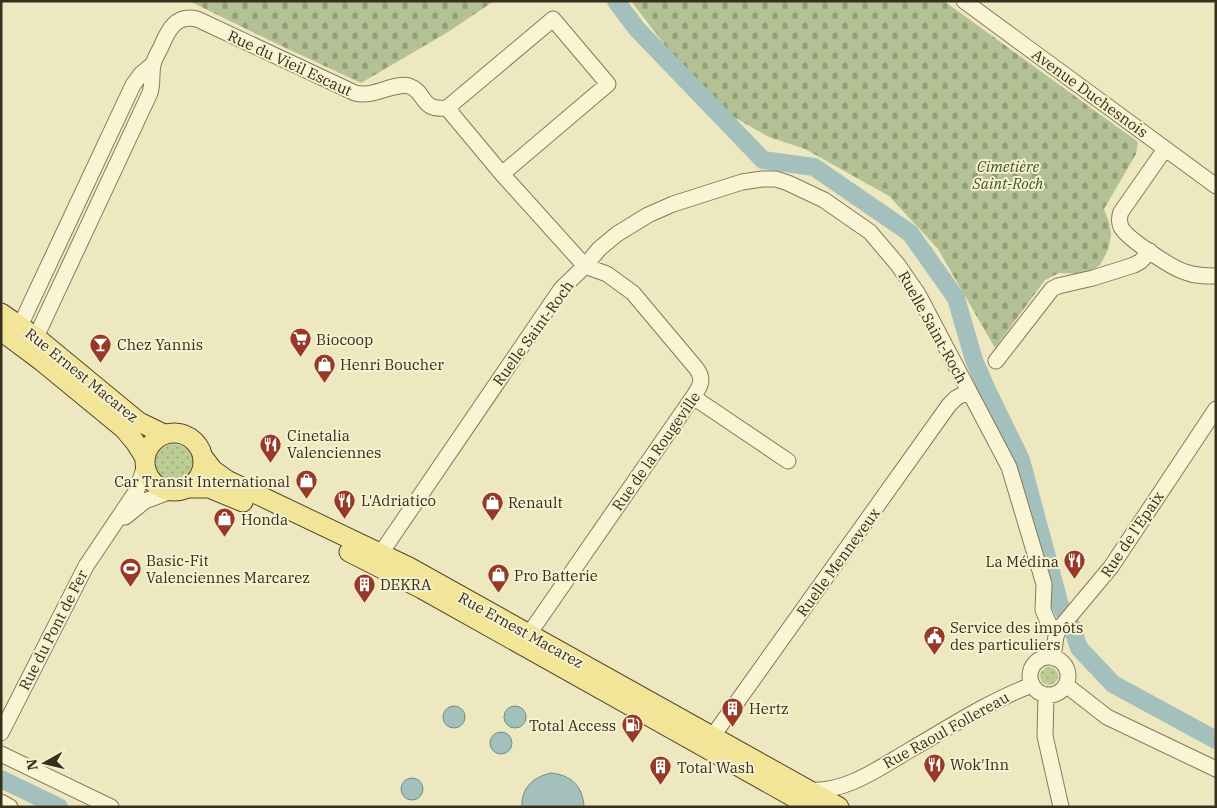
<svg xmlns="http://www.w3.org/2000/svg" width="1217" height="808" viewBox="0 0 1217 808" font-family="'IBM Plex Serif',serif">
<style>
.grass{fill:url(#grass-dots)}
.cemetery{fill:url(#cemetery-stones)}
.water{fill:#a3c0bc;stroke:#6a8e8b}
.lines{fill:none;stroke-linecap:round;stroke-linejoin:round}
.river{stroke:#a3c0bc;stroke-width:18}
.minor-casing{stroke:#887958;stroke-width:17}
.major-casing{stroke:#55462c;stroke-width:21}
.minor{stroke:#f9f4d3;stroke-width:15}
.major{stroke:#f3e597;stroke-width:19}
.labels{text-anchor:middle;dominant-baseline:central;stroke-width:4;stroke-linejoin:round;paint-order:stroke}
.street-label{font-size:15px;fill:#372e1c;stroke:#f6f1d0}
.park-label{font-size:15px;font-style:italic;fill:#3f5423;stroke:#f6f1d0}
.poi-label{font-size:15px;fill:#372e1c;stroke:#f6f1d0;text-anchor:start}
</style>
<defs>
<pattern id="grass-dots" width="8" height="8" patternUnits="userSpaceOnUse" patternTransform="scale(1.25)"><rect width="8" height="8" fill="#bdcc94"/><path d="M2 2h.1M6 6h.1" fill="none" stroke="#9aa678" stroke-width="1.8" stroke-linecap="round"/></pattern>
<pattern id="cemetery-stones" width="16" height="16" patternUnits="userSpaceOnUse" patternTransform="scale(1.25)"><rect width="16" height="16" fill="#b4c194"/><path d="M2 7V4a2 2 0 0 1 4 0v3zM10 15v-3a2 2 0 0 1 4 0v3z" fill="#939d78"/></pattern>
</defs>
<rect width="100%" height="100%" fill="#eee8c0"/>
<path class="grass" d="M155 463a19 19 0 1 1 38 0a19 19 0 1 1-38 0Z
M1040 676a9 9 0 1 1 18 0a9 9 0 1 1-18 0Z"/>
<path class="cemetery" d="M189,1H494L448,32L361,83L275,43Z
M631,1H944L1138,142L1136,154L1104,209L1109,222L1111,235L1108,250L1100,265L1086,274L1059,273L1045,280L995,348L938,249L889,196L805,149L769,137L730,115L667,48Z"/>
<path class="water" d="M443 717a11 11 0 1 1 22 0a11 11 0 1 1-22 0Z
M504 717a11 11 0 1 1 22 0a11 11 0 1 1-22 0Z
M490 743a11 11 0 1 1 22 0a11 11 0 1 1-22 0Z
M551,773C571,775 583,786 584,807H522C521,788 533,777 551,773Z
M401 789a11 11 0 1 1 22 0a11 11 0 1 1-22 0Z"/>
<g class="lines">
<path class="river" d="M616,1L637,29L763,160L814,167L910,233L956,298L974,360L987,390L1021,460L1060,605L1072,627L1079,648L1113,684L1216,740
M1,779L59,807"/>
<defs>
<path id="minor" d="M964,1L1216,186
M447,108L553,19L608,84L502,174
M1165,149L1121,212C1119,217 1119,222 1121,227C1126,238 1172,268 1185,272C1195,276 1205,276 1216,276
M20,326L133,85L141,74L153,64
M36,337L150,93C153,84 151,74 153,65C154,59 158,53 161,47C168,30 176,14 197,19L355,93C374,98 394,82 409,86C427,92 419,111 447,108L502,174L585,266L607,274L633,293L696,368C705,379 700,387 693,397L529,634
M996,361L1052,289L1058,286L1093,278L1134,265L1141,261L1150,251
M693,397L788,461
M125,517L145,501L171,491
M381,553L561,289L585,266L599,249L617,234L648,215L673,204L742,182L762,179H776L788,183L824,200L870,232L898,265L918,294L1009,467L1044,584L1043,610L1049,624L1058,631
M1030 676a19 19 0 1 1 38 0a19 19 0 1 1-38 0Z
M1053,658L1056,636L1060,628L1111,567L1216,409
M1066,685L1107,717L1216,769
M1046,695L1045,736L1061,807
M1,733L86,566L137,490L145,465
M712,737L949,405L956,398L969,391
M1,754L111,807
M808,790C846,793 879,768 910,750C950,727 989,701 1032,685
M1,802L10,807"/>
<path id="major" d="M1,313L36,337L139,422L164,434
M1,331L40,360L124,429L135,442L145,458
M145 462a29 29 0 1 1 58 0a29 29 0 1 1-58 0Z
M203,457L213,470L227,480L409,567L839,807
M187,488H209L243,502
M349,552L422,589L811,807"/>
</defs>
<use href="#minor" class="minor-casing"/>
<use href="#major" class="major-casing"/>
<use href="#minor" class="minor"/>
<use href="#major" class="major"/>
</g>
<defs>
<symbol id="supermarket-pin" viewBox="-11 -11 22 30"><path d="M0 17L-7.5 6A9.5 9.5 0 1 1 7.5 6Z" fill="#973927" stroke="#f6f1d0"/><path d="M-6-5.5h2.5l.6 2H6L4.5 2H-2.5L-4.4-4H-6ZM-1.5 3.2a1.3 1.3 0 1 0 .1 0ZM3 3.2a1.3 1.3 0 1 0 .1 0Z" fill="#fff"/></symbol>
<symbol id="bar-pin" viewBox="-11 -11 22 30"><path d="M0 17L-7.5 6A9.5 9.5 0 1 1 7.5 6Z" fill="#973927" stroke="#f6f1d0"/><path d="M-6-5H6L.8 .8V4.5H3.5V6h-7V4.5H-.8V.8Z" fill="#fff"/></symbol>
<symbol id="shop-pin" viewBox="-11 -11 22 30"><path d="M0 17L-7.5 6A9.5 9.5 0 1 1 7.5 6Z" fill="#973927" stroke="#f6f1d0"/><path d="M-5-2.5h2.3a2.7 3.5 0 0 1 5.4 0H5L5.5 6h-11ZM-1.5-2.5h3a1.5 2.3 0 0 0-3 0Z" fill="#fff"/></symbol>
<symbol id="restaurant-pin" viewBox="-11 -11 22 30"><path d="M0 17L-7.5 6A9.5 9.5 0 1 1 7.5 6Z" fill="#973927" stroke="#f6f1d0"/><path d="M-5-6h1v4h1v-4h1v4h1v-4h1v5L-1.5 .5V6h-2V.5L-5-1ZM5-6V6H3V1.5H1.5Q1.5-4 5-6Z" fill="#fff"/></symbol>
<symbol id="stadium-pin" viewBox="-11 -11 22 30"><path d="M0 17L-7.5 6A9.5 9.5 0 1 1 7.5 6Z" fill="#973927" stroke="#f6f1d0"/><path d="M0-5a6.5 5 0 1 0 0 10a6.5 5 0 1 0 0-10ZM-3.5-1.8h7v3.6h-7Z" fill="#fff"/></symbol>
<symbol id="building-pin" viewBox="-11 -11 22 30"><path d="M0 17L-7.5 6A9.5 9.5 0 1 1 7.5 6Z" fill="#973927" stroke="#f6f1d0"/><path d="M-4-6H4V6H1V3H-1V6H-4ZM-2.5-4.3h1.7v1.8h-1.7ZM.8-4.3h1.7v1.8H.8ZM-2.5-1h1.7V.8h-1.7ZM.8-1h1.7V.8H.8Z" fill="#fff"/></symbol>
<symbol id="civic-pin" viewBox="-11 -11 22 30"><path d="M0 17L-7.5 6A9.5 9.5 0 1 1 7.5 6Z" fill="#973927" stroke="#f6f1d0"/><path d="M-.6-6.5H3V-4.5H.6V-3L4-1V1h2V6H-6V1h2V-1L-.6-3ZM-1.2 2.5V6h2.4V2.5Z" fill="#fff"/></symbol>
<symbol id="fuel-pin" viewBox="-11 -11 22 30"><path d="M0 17L-7.5 6A9.5 9.5 0 1 1 7.5 6Z" fill="#973927" stroke="#f6f1d0"/><path d="M-5.5-6h7V0h2V4h1.3V-2.5L3-4.5l.8-.8L6-3V5H2.5V1h-1V6h-7ZM-4.2-4.7v3.2H.2V-4.7Z" fill="#fff"/></symbol>
</defs>
<g fill-rule="evenodd">
<use href="#supermarket-pin" x="288" y="326" width="25" height="34"/>
<use href="#bar-pin" x="88" y="332" width="25" height="34"/>
<use href="#shop-pin" x="312" y="352" width="25" height="34"/>
<use href="#restaurant-pin" x="258" y="432" width="25" height="34"/>
<use href="#shop-pin" x="294" y="468" width="25" height="34"/>
<use href="#restaurant-pin" x="332" y="488" width="25" height="34"/>
<use href="#shop-pin" x="480" y="490" width="25" height="34"/>
<use href="#shop-pin" x="212" y="506" width="25" height="34"/>
<use href="#restaurant-pin" x="1062" y="548" width="25" height="34"/>
<use href="#stadium-pin" x="118" y="556" width="25" height="34"/>
<use href="#shop-pin" x="486" y="562" width="25" height="34"/>
<use href="#building-pin" x="352" y="572" width="25" height="34"/>
<use href="#civic-pin" x="922" y="624" width="25" height="34"/>
<use href="#building-pin" x="720" y="696" width="25" height="34"/>
<use href="#fuel-pin" x="620" y="712" width="25" height="34"/>
<use href="#restaurant-pin" x="922" y="752" width="25" height="34"/>
<use href="#building-pin" x="648" y="754" width="25" height="34"/>
</g>
<g class="labels">
<g class="street-label">
<text transform="translate(290 63) rotate(25)">Rue du Vieil Escaut</text>
<text transform="translate(1090 93) rotate(36)">Avenue Duchesnois</text>
<text transform="translate(933 327) rotate(61)">Ruelle Saint-Roch</text>
<text transform="translate(533 333) rotate(-54)">Ruelle Saint-Roch</text>
<text transform="translate(82 375) rotate(39)">Rue Ernest Macarez</text>
<text transform="translate(656 451) rotate(-55)">Rue de la Rougeville</text>
<text transform="translate(1132 534) rotate(-56)">Rue de l'Epaix</text>
<text transform="translate(838 562) rotate(-54)">Ruelle Menneveux</text>
<text transform="translate(53 630) rotate(-63)">Rue du Pont de Fer</text>
<text transform="translate(521 630) rotate(29)">Rue Ernest Macarez</text>
<text transform="translate(946 730) rotate(-29)">Rue Raoul Follereau</text>
</g>
<g class="park-label">
<text x="1008" y="166">Cimetière<tspan x="1008" dy="17">Saint-Roch</tspan></text>
</g>
<g class="poi-label">
<text x="316" y="339">Biocoop</text>
<text x="117" y="344">Chez Yannis</text>
<text x="340" y="364">Henri Boucher</text>
<text x="287" y="435">Cinetalia<tspan x="287" dy="17">Valenciennes</tspan></text>
<text x="290" y="481" text-anchor="end">Car Transit International</text>
<text x="361" y="500">L'Adriatico</text>
<text x="508" y="502">Renault</text>
<text x="241" y="519">Honda</text>
<text x="146" y="560">Basic-Fit<tspan x="146" dy="17">Valenciennes Marcarez</tspan></text>
<text x="1059" y="561" text-anchor="end">La Médina</text>
<text x="514" y="575">Pro Batterie</text>
<text x="380" y="584">DEKRA</text>
<text x="950" y="627">Service des impôts<tspan x="950" dy="17">des particuliers</tspan></text>
<text x="749" y="708">Hertz</text>
<text x="616" y="725" text-anchor="end">Total Access</text>
<text x="950" y="764">Wok'Inn</text>
<text x="677" y="767">Total Wash</text>
</g>
</g>
<rect width="1217" height="808" fill="none" stroke="#372e1c" stroke-width="5"/>
<g transform="translate(45 763) rotate(262)" stroke="#f6f1d0" stroke-width="4" paint-order="stroke">
<path d="M0-4L9 19L0 12L-9 19Z" fill="#372e1c"/>
<text y="-8" font-size="14" font-weight="bold" text-anchor="middle" fill="#372e1c">N</text>
</g>
</svg>
